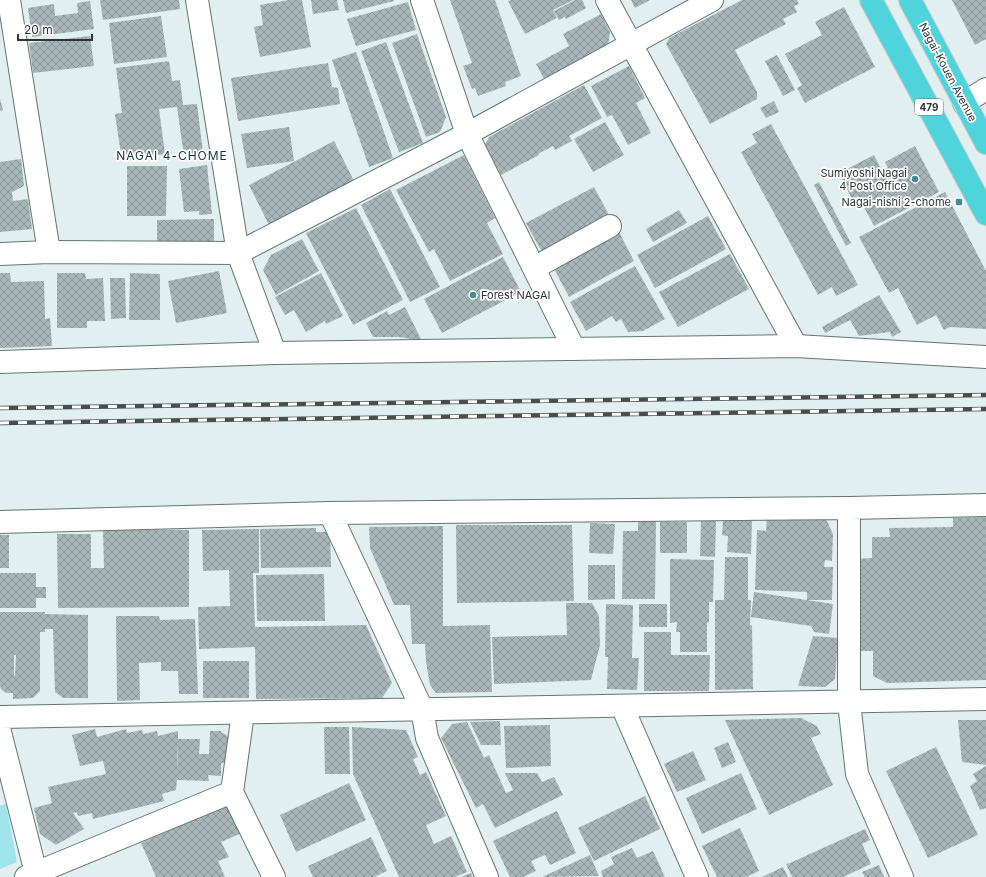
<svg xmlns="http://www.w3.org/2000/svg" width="986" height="877" viewBox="0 0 986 877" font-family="Inter,sans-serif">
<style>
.park{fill:#9fe4ea}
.building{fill:url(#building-cross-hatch);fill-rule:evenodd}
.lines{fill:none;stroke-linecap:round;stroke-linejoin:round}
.minor-casing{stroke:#667374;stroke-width:24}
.tertiary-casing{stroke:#667374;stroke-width:24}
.trunk-casing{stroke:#c9caca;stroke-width:24}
.minor{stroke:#fff;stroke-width:22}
.tertiary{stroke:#fff;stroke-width:22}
.trunk{stroke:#50d4dc;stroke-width:22}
.rail-casing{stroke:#474e4f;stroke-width:4.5}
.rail{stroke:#fff;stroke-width:3;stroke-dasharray:9;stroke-linecap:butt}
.poi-dot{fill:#458c92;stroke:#fff;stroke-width:1.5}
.labels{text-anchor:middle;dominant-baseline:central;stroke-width:3.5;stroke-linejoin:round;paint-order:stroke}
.shield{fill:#fff;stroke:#6d7172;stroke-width:1}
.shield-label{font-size:10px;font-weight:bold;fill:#2e3435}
.street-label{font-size:11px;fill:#2e3435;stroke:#fff}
.poi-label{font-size:11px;fill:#2e3435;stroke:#fff;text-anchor:end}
.neighbourhood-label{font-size:12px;letter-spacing:1px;fill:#123538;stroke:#fff}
</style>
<defs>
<pattern id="building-cross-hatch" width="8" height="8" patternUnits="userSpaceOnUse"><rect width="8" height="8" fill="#a8b6b7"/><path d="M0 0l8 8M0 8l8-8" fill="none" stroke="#899596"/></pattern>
</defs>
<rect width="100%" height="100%" fill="#e1eff1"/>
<path class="park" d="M6,804L17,862L0,869V806Z"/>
<path class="building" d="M100,0H179L180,9L103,20Z
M289,0H302L311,47L260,57L254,27L263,25L260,5Z
M311,0H337L339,10L313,14Z
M343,0H394V1L346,13Z
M450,0H495L521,76L505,82L506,86L478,96L475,88L472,89L463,66L472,63Z
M511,0H573L553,10L557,18L525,34L508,1Z
M575,0H582L586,8L566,19L565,17L559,20L554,11Z
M631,0H650L635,8Z
M742,0H797L799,4L794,6L797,12L783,19L786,24L735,50L757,92V99L710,124L666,44L669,38Z
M952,0H986V39L975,45Z
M90,1L94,29L32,37L28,8L54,4L55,16L78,13L77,3Z
M408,2L416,30L356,46L347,19Z
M844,7L875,67L805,103L797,88L802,85L785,54L822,35L815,22Z
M601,14L610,32L608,46L544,79L536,64L569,46L563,34Z
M161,16L167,57L114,64L109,23Z
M417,34L446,117L440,132L426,137L392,43Z
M90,36L94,66L33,73L29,43Z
M386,42L423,143L399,152L361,51Z
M356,52L393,158L369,167L332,60Z
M777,55L795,90L783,96L765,61Z
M169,61L172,81L180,80L183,105L197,104L203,153L184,156L177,107L159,109L165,154L122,161L115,114L122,113L116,68Z
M328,63L332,87L338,88L340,104L238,121L231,78Z
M629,66L645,98L636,103L651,133L628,145L612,115L607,117L591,86Z
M584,85L602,118L569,136L572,141L555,150L553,146L538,154L539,155L501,175L485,145L489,137Z
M0,99L3,110L0,111Z
M774,101L779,112L766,118L760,108Z
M605,122L624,155L593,172L574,139Z
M771,124L858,285L836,296L832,287L818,295L741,152L757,143L752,134Z
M289,127L294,161L247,168L241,134Z
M334,141L355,183L270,227L249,185Z
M915,146L939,192L874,226L858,196L852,199L839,173L874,155L882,171L888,168L885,162Z
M464,155L495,218L487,223L503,254L450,281L434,249L429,252L396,190Z
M21,159L24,186L12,192L13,201L28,199L32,229L0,232V162Z
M207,165L212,214L199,215V211L184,212L179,169Z
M127,166H167L166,216H127Z
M819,182L851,243L846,246L814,185Z
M594,187L609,215L542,252L526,223Z
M390,189L440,287L410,302L361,205Z
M945,192L986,271V329L950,327L944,330L936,315L917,325L898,288L889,293L859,237Z
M356,208L403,300L353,325L306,233Z
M679,210L687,223L653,242L646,229Z
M708,216L726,249L655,288L637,255Z
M214,219V245L157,247V220Z
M619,232L634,261L569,297L553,267Z
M302,239L319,271L276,295L263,270L271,255Z
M730,254L749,289L678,327L659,292Z
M503,257L521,292L442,333L424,299Z
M635,266L665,319L643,331L628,332L621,319L616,322L612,316L586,331L570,302Z
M219,271L227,313L176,323L168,281Z
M0,273H10L11,282L44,281L45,319L50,318L52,346L0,348Z
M57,273H85L86,279L103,278L105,321H87V328H57Z
M130,273L160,274V320H129Z
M321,273L343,316L326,324L325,321L306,332L294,310L285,315L275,297Z
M110,278H125L126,318L111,319Z
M879,295L901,332L892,337L890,332L859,336L850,320L825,333L822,327Z
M405,307L422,341L400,337H373L366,323L387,311L389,315Z
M767,516L825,517L833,534L832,561L825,560L824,567H833L832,600H807V592L755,590L757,530L766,531Z
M986,517V680L887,683L873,676V651H856L855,559L872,558V537H890L889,528L953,527V518Z
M638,520H656L655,599H622L623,531H638Z
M701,520H716L715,557L700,556Z
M723,520L752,521L751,554L727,552L728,536L722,535Z
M660,522H687V553H660Z
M590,523L615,524L613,554L589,553Z
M456,525H572L574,601L457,603Z
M443,526V626L490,625L492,692L436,693L430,685L426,662L425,644H412L410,605H394L370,548L369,527Z
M316,528V532H330L331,567L261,568L260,529Z
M103,529L189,530V607L58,608L57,534H91V568H104Z
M259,529V573H253L255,627L366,625L392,683L382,698L256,699L255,647L199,649L198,607L230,606L229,570L203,571L202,530Z
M0,535H9V568H0Z
M725,557H748V600H751L750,626L752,625L753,689L715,690V600H724Z
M670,559L714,560L713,602H709V623L707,622V652H680V632H676L677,622L670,623Z
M588,565H615V599L588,600Z
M0,573H36V587H46V598H36V608H0Z
M324,574L325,621H257L256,575Z
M754,592L833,604L829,634L814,632L811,626L751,617Z
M566,603H592L599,616L600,645L591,680L494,684L492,637L567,635Z
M606,604L633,605L632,658H639L637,690L607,689L608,657H605Z
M639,604H667V627H639Z
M0,612H45V614L88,615V698H63L55,692L53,629H45V632H40V691L33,698L13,699V693H6L1,689L0,686ZM14,655H16L15,676H14Z
M116,616H159L160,620L195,619L198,694H179L178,671H161V662L139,663L140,700L117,701Z
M644,632H671V655H710L709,691H644Z
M813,636L838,638L835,679L825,687L798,686Z
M203,661H249V698H203Z
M801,718L817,726L821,734L811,738L833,785L769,815L725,720Z
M958,720H986V765L962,762Z
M500,721L501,745H481L470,722Z
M467,722L484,758L489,755L506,793L513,790L505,773H537L542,782L554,777L563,795L495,828L483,804L476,808L441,738L452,724Z
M550,725L551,766L506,768L504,726Z
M324,727H349L350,774H325Z
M352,727L406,730L418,757L413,759L420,775L426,772L446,816L426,825L434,844L451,836L467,872L455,877H399L353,774Z
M95,729L97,737L126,729L127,733L142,730L143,734L157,731L158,736L178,731V739H200L199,754H209L210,731H220L229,737L228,763H221V776L208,775L209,781L177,780L176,790L162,794L164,801L93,819L92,813L78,816L75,806L77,812L73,813L84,829L56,845L40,834L34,808L52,803L48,787L106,774L103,761L80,766L72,735ZM178,745L177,772V757Z
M728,742L736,762L722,768L714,748Z
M936,747L978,835L928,858L886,771Z
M693,751L706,780L677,792L664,764Z
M986,766V808L980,810L970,786L977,781L973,774Z
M741,773L757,809L702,834L686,798Z
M349,783L366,820L296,852L280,815Z
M645,796L660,829L594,861L578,828Z
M230,803L244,832L221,842L229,857L218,861L225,877H156L141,843Z
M557,811L576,853L550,865L545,855L531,861L536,871L523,877H510L493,841Z
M740,828L759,871L746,877H717L702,846Z
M865,829L870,840L862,844L871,864L843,877H792L786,864L790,863Z
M371,837L387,871L374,877H313L308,866Z
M632,848L637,858L653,851L665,877H603L601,871L614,864L611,857Z
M590,855L599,876L542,877Z
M879,865L884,877H865L862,872Z
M783,867L788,877H762Z
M471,873L473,877H461Z"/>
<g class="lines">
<defs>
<path id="minor" d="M9,0L49,252
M197,0L238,253
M964,103L986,89
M534,268L610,226
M0,362L275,353L796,346L986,357
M849,508V702L857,774L902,877
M330,513L422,709L427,738L487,877
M0,522L330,513L849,508L986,505
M243,713L232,792L274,877
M0,717L986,699
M0,732L37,877
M26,877L232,792"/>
<path id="tertiary" d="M422,0L467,134L574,349
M607,0L796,346
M238,253L275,353
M0,254L49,252L238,253L467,134L712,0
M622,706L697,877"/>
<path id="trunk" d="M871,0L986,214
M910,0L986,143"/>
</defs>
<use href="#minor" class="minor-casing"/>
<use href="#tertiary" class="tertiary-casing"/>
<use href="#trunk" class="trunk-casing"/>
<use href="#minor" class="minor"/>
<use href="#tertiary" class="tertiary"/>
<use href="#trunk" class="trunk"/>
<defs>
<path id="rail" d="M0,408L986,395
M0,423L986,409"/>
</defs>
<use href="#rail" class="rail-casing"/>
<use href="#rail" class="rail"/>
</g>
<g class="poi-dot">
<circle cx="915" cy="179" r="4"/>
<rect x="955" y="198" width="8" height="8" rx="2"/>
<circle cx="473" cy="295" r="4"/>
</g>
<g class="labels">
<rect class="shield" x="915" y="99" width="28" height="16" rx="3"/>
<g class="shield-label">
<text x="929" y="107">479</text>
</g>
<g class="street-label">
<text transform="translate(948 72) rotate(62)">Nagai-Kouen Avenue</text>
</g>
<g class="poi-label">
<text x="907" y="173">Sumiyoshi Nagai<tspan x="907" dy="13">4 Post Office</tspan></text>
<text x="951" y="202">Nagai-nishi 2-chome</text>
<text x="481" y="295" text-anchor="start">Forest NAGAI</text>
</g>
<g class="neighbourhood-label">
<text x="172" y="155">NAGAI 4-CHOME</text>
</g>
</g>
<path d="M18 34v6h74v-6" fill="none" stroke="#2e3435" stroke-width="2"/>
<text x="24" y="34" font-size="12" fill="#2e3435" stroke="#ffffff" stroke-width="3" paint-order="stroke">20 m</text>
</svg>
